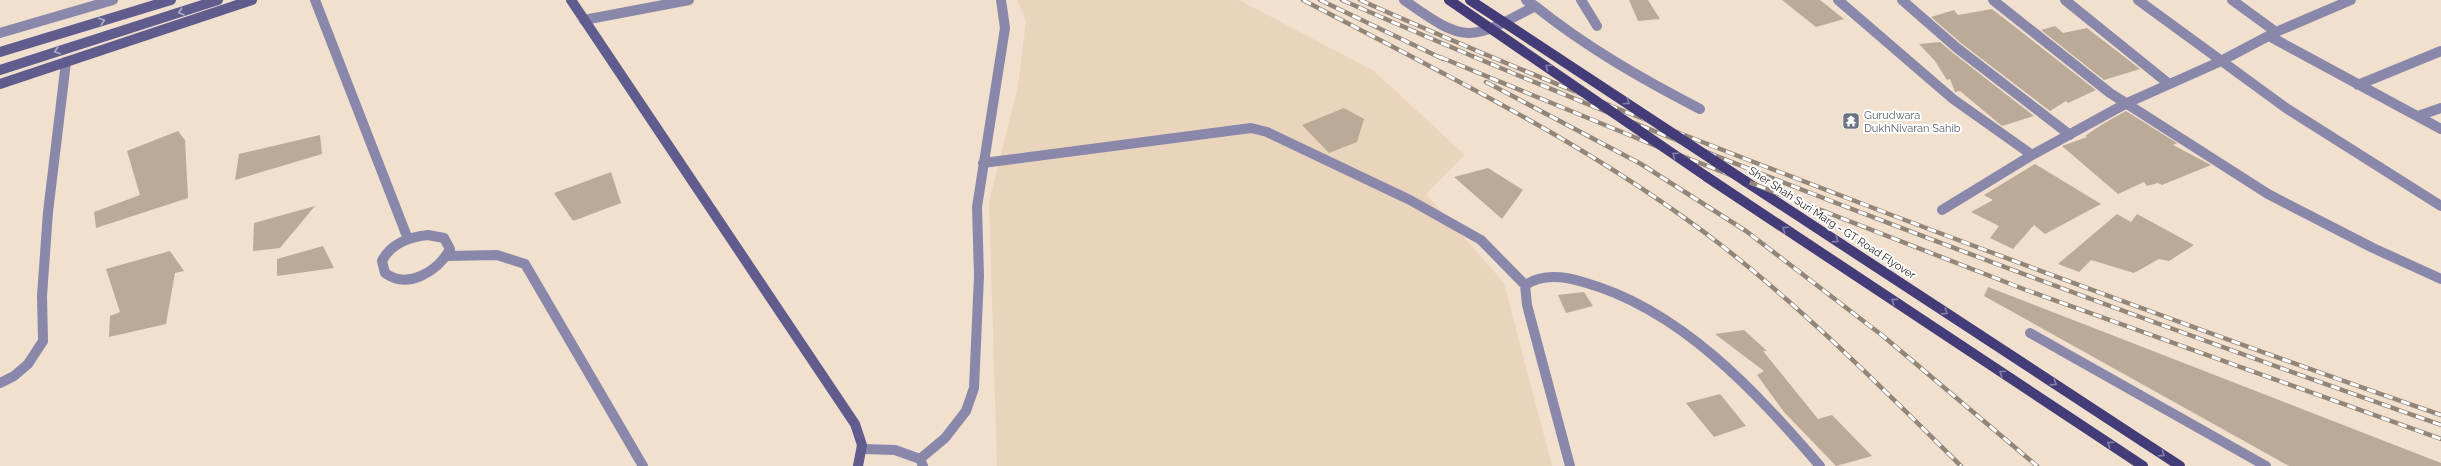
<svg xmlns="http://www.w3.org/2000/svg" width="2441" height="466" viewBox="0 0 2441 466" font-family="Raleway,sans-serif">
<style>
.built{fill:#ebd4bc}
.building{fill:#bbaa98}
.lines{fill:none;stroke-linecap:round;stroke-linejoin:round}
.lane{stroke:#8988ab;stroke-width:10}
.street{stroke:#8988ab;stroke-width:10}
.secondary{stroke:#605c8e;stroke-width:10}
.primary{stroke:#433c78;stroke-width:10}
.rail-casing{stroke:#928679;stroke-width:4.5}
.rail{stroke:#fff;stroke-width:3;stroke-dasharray:9;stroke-linecap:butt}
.primary-bridge{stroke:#433c78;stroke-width:10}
.oneway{stroke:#b0aec6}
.oneway2{stroke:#8580a7}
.labels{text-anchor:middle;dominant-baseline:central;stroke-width:4;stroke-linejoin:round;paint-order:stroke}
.worship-label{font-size:11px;fill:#5b616d;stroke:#fff;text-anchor:start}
.street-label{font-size:11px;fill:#241e17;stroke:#fff}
</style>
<rect width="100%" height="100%" fill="#f2e0ce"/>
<path class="built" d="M1017,0H1239L1374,71L1465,155L1426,194L1504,283L1552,466H997L989,202L1018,86L1026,21Z"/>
<path class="building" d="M1629,0H1648L1660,19L1638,21Z
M1782,0H1820L1844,19L1816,27Z
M1992,9L2088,84L2096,90L2068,103L2066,101L2050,111L1961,43L1931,17L1954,10L1958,15Z
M2055,26L2063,33L2087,28L2140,69L2104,80L2041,30Z
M1940,42L1953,53L2034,116L2002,126L1960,91L1955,92L1950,79L1947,80L1935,61L1919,44Z
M1344,108L1364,119L1357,142L1329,153L1302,125Z
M2126,111L2177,143L2173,145L2211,165L2162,185L2158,183L2147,186L2144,182L2118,194L2062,146L2087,137L2085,136L2101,125Z
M178,131L185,140L188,198L96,228L94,212L140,195L127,151Z
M320,135L322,154L235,180L239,154Z
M2035,164L2101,204L2045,234L2034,225L2013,249L1990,238L1999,226L1971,212L1993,200L1984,195Z
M1488,168L1523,190L1502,219L1454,177Z
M611,172L621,203L573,221L554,193Z
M315,206L280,248L253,251L254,223Z
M2117,214L2131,222L2137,214L2194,245L2169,261L2159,259L2134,273L2091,260L2079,272L2058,264Z
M323,246L334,268L277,276V259Z
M170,251L184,271L175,273L166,324L109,337L110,316L120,312L106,269Z
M1988,287L2441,463V466H2289L1984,296Z
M1584,292L1593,306L1566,313L1558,295Z
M1744,330L1767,351H1763L1818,419L1832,415L1872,456L1836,466L1784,412L1757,375L1764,371L1715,334Z
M1720,394L1746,426L1714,437L1686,403Z"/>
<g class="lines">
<path class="lane" d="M315,0L408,239
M428,235L444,238L450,249C438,271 408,290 385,273L382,261C391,243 409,237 428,235Z
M447,256L497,255L525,264L643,466"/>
<path class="street" d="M1404,0C1466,44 1469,42 1535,6L1526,0
M1581,0L1597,26
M1838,0L1953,99L2032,155
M1902,0L1957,48L2070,135
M1993,0L2110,93L2268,194L2373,248L2441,279
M2065,0L2169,84
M2138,0L2286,108L2441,206
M2232,0L2276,32
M1535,6C1586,47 1642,79 1700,109
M584,20L689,0
M0,33L113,0
M2269,36L2441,129
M2358,85L2441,51
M2418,116L2441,108
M983,163L1251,128L1267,132L1410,200L1481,240L1525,285
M1942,210L2032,155L2127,103L2219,62L2276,32L2351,0
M2030,333L2266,466
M0,383L14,376L28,364L43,341L42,296L48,212L66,62
M864,449L895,450L920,459L923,466
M920,459L945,438L966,411L974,388L979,276L977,207L1005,28L1001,0
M1570,466L1527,305L1525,285C1543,273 1564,276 1583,282C1681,309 1756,392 1820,466"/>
<path class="secondary" d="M571,0L855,424L862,445L858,466
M0,52L171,0
M0,70L218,0
M0,84L252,0"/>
<path class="primary" d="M1707,177L2143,466
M1745,181L2180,466"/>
<defs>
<path id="rail" d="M1303,0C1446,75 1593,146 1721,245C1807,312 1884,390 1961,466
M1320,0L1443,59
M1342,0C1702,158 2070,294 2441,425
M1360,0C1534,78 1711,146 1889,214C2072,283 2256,351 2441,415
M1440,57L1651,144L2026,290L2441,439
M1486,82L1641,164L1746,231L1883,336L2037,466"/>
</defs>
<use href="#rail" class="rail-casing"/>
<use href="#rail" class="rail"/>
<path class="primary-bridge" d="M1449,0L1707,177
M1470,0L1745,181"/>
</g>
<defs><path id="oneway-chevron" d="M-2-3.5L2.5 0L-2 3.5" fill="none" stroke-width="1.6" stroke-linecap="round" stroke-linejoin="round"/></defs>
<g class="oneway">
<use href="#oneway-chevron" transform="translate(181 12) rotate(162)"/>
<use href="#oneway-chevron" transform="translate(102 21) rotate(-17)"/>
<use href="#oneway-chevron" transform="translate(57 51) rotate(162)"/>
</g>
<g class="oneway2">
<use href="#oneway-chevron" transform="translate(1548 67) rotate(-145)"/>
<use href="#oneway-chevron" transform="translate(1627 102) rotate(34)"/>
<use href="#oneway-chevron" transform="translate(1675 155) rotate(-145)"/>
<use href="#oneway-chevron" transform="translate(1785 229) rotate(-146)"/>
<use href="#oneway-chevron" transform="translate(1836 240) rotate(33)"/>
<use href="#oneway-chevron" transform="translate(1894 301) rotate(-146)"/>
<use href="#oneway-chevron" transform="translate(1945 312) rotate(33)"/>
<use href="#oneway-chevron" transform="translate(2002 373) rotate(-146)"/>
<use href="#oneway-chevron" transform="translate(2054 383) rotate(33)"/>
<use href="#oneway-chevron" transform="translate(2110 444) rotate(-146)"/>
<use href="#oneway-chevron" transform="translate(2162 454) rotate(33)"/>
</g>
<defs>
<symbol id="temple-square" viewBox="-11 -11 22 22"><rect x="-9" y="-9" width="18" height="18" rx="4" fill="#6b7280" stroke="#fff"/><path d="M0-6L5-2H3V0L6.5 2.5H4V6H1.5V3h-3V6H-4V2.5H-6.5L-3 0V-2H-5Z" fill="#fff"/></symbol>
</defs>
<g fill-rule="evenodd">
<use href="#temple-square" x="1841" y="111" width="20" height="20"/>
</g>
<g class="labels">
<g class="worship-label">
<text x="1864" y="115">Gurudwara<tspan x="1864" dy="13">DukhNivaran Sahib</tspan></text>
</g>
<g class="street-label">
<text transform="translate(1832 223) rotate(33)">Sher Shah Suri Marg - GT Road Flyover</text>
</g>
</g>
</svg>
